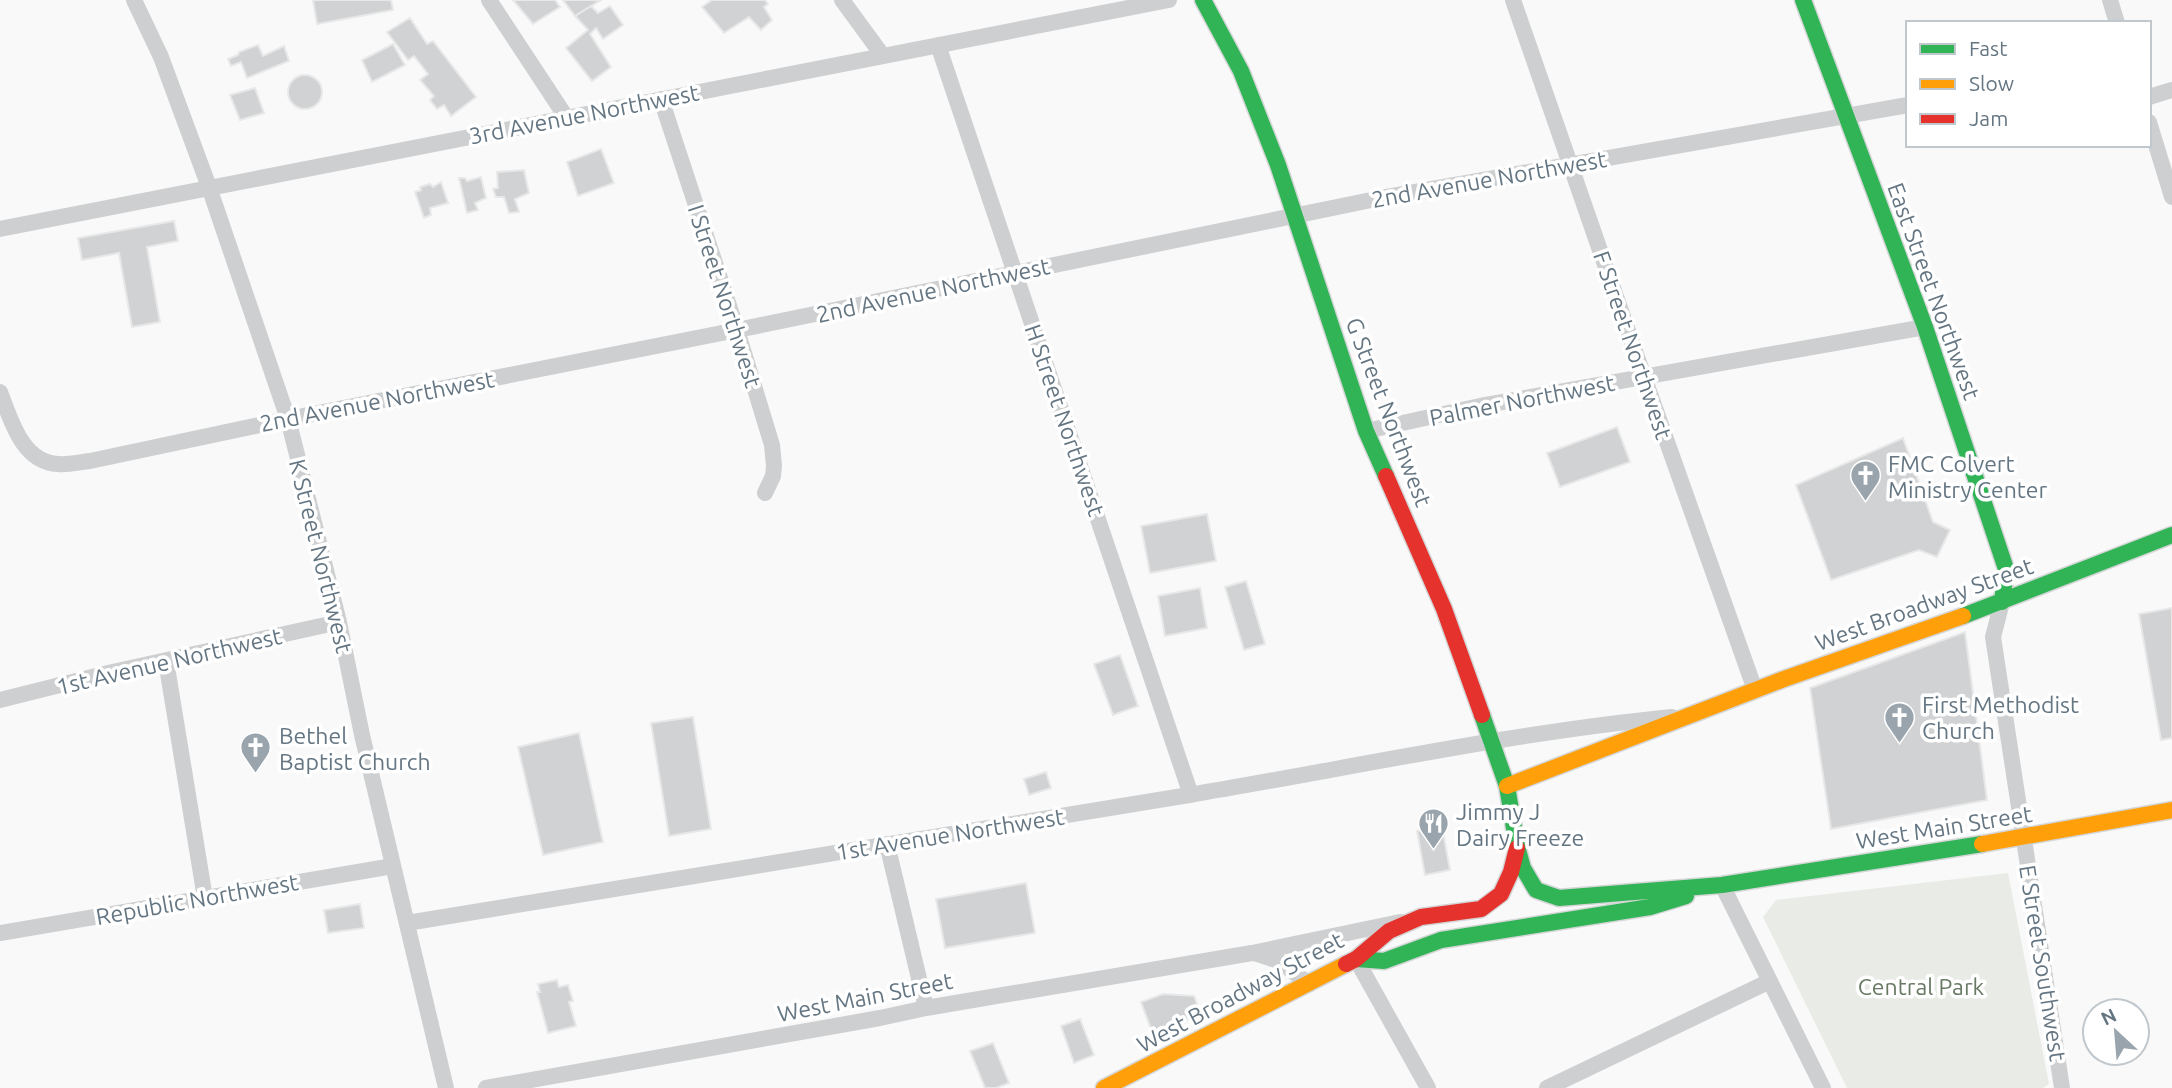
<svg xmlns="http://www.w3.org/2000/svg" width="2172" height="1088" viewBox="0 0 2172 1088" font-family="Ubuntu,sans-serif">
<style>
.green{fill:#e8ebe6}
.building{fill:#d0d2d3;stroke:#e8e8e8;stroke-width:2}
.lines{fill:none;stroke-linecap:round;stroke-linejoin:round}
.fast-casing{stroke:#d5d6d7;stroke-width:19}
.slow-casing{stroke:#d5d6d7;stroke-width:19}
.jam-casing{stroke:#d5d6d7;stroke-width:19}
.street{stroke:#cecfd0;stroke-width:16}
.fast{stroke:#30b455;stroke-width:16}
.slow{stroke:#ff9f0a;stroke-width:16}
.jam{stroke:#e5322d;stroke-width:16}
.labels{text-anchor:middle;dominant-baseline:central;stroke-width:7;stroke-linejoin:round;paint-order:stroke}
.street-label{font-size:23px;fill:#657683;stroke:#fff}
.poi-label{font-size:23px;fill:#657683;stroke:#fff;text-anchor:start}
.park-label{font-size:23px;fill:#687a64;stroke:#fff}
</style>
<rect width="100%" height="100%" fill="#f9f9f9"/>
<path class="green" d="M2008,873L2049,1084L2043,1088H1847L1763,917L1776,900Z"/>
<path class="building" d="M313,0H391L393,10L317,24Z
M513,0H555L560,7L533,24Z
M563,0H601L575,16Z
M712,0H765L768,4L764,7L772,20L761,30L749,17L724,33L702,7Z
M591,6L598,13L610,6L623,25L603,39L596,28L590,34L611,67L592,81L566,48L588,30L575,16Z
M410,18L427,44L433,41L476,97L451,116L444,105L437,109L430,100L434,96L420,80L428,74L414,56L408,60L387,32Z
M393,44L405,65L372,82L362,60Z
M258,45L263,56L284,46L289,61L247,78L241,62L231,66L228,59L238,55L239,52Z
M288 92a17 17 0 1 1 34 0a17 17 0 1 1-34 0Z
M255,88L264,113L240,120L230,95Z
M601,149L614,183L578,196L567,162Z
M524,170L529,193L515,199L519,212L509,213L504,197H496L493,189L498,188L497,172Z
M481,177L486,198L475,203L478,210L467,213L459,178H465L467,181Z
M441,182L448,203L430,208L431,215L424,218L415,192L421,190L420,187L430,184L433,187Z
M174,221L178,241L147,247L160,322L132,327L119,253L82,260L78,238Z
M1617,427L1630,462L1560,487L1547,453Z
M1903,438L1933,522L1950,530L1937,557L1919,550L1831,580L1796,485Z
M1207,514L1216,561L1150,573L1141,526Z
M1246,581L1265,644L1244,650L1225,587Z
M1200,588L1207,628L1165,636L1158,596Z
M2172,608V738L2161,740L2139,614Z
M1965,632L1987,800L1831,829L1810,688Z
M1120,655L1138,706L1113,715L1094,664Z
M693,717L711,829L669,836L651,723Z
M579,733L603,842L543,855L518,747Z
M1046,772L1051,788L1029,795L1024,779Z
M1442,826L1450,870L1425,875L1417,831Z
M1026,883L1035,933L945,948L936,899Z
M360,904L364,928L328,933L324,910Z
M557,980L559,987L568,985L573,1001L569,1002L576,1026L548,1033L537,992H540L538,984Z
M1163,994L1194,996L1199,1009L1177,1030L1154,1037L1141,1002Z
M1080,1019L1094,1055L1074,1063L1061,1026Z
M993,1043L1009,1083L996,1088H985L970,1051Z"/>
<g class="lines">
<defs>
<path id="fast" d="M1203,0L1241,71L1278,165L1366,431L1386,476
M1803,0L1925,327L2006,569L2002,602
M1963,616L2172,535
M1482,715L1507,786L1517,846L1523,868L1536,890L1559,898L1722,885L1982,844
M1356,959L1384,961L1441,940L1650,907L1686,896"/>
<path id="slow" d="M1507,786L1784,679L1963,616
M1982,844L2172,810
M1104,1088L1346,964"/>
<path id="jam" d="M1386,476L1444,609L1482,715
M1346,964L1356,959L1389,931L1421,917L1481,909L1501,894L1511,872L1517,848"/>
</defs>
<use href="#fast" class="fast-casing"/>
<use href="#slow" class="slow-casing"/>
<use href="#jam" class="jam-casing"/>
<path class="street" d="M134,0L161,57L209,187L288,419L339,622L362,735L446,1088
M489,0L566,117
M842,0L883,56
M1513,0L1644,377L1755,690
M2110,0L2117,23
M938,45L1191,795
M2149,97L2172,90
M661,99L737,330L772,445L774,466L773,476L765,493
M2149,122L2172,197
M0,229L1169,0
M0,392C11,420 22,462 58,464C68,465 80,462 90,461L288,419L737,330L1381,198L1908,105
M1366,431L1480,406L1925,327
M2002,602L1993,637L2062,1088
M166,661L205,898
M0,700L108,673L339,622
M887,844L926,1008
M1722,885L1823,1088
M407,923C668,880 929,839 1189,795C1350,768 1510,733 1672,717
M0,933L393,866
M1254,953L1279,961L1309,984
M1356,959L1428,1088
M486,1088L880,1018L926,1008L1252,953L1400,922
M1547,1088L1770,981"/>
<use href="#fast" class="fast"/>
<use href="#slow" class="slow"/>
<use href="#jam" class="jam"/>
</g>
<defs>
<symbol id="church-pin" viewBox="-11 -11 22 30"><path d="M0 17L-7.5 6A9.5 9.5 0 1 1 7.5 6Z" fill="#99a4ac" stroke="#fff"/><path d="M-1.2-6h2.4v3.5h3.3v2.4h-3.3V6h-2.4V-.1h-3.3v-2.4h3.3Z" fill="#fff"/></symbol>
<symbol id="restaurant-pin" viewBox="-11 -11 22 30"><path d="M0 17L-7.5 6A9.5 9.5 0 1 1 7.5 6Z" fill="#99a4ac" stroke="#fff"/><path d="M-5-6h1v4h1v-4h1v4h1v-4h1v5L-1.5 .5V6h-2V.5L-5-1ZM5-6V6H3V1.5H1.5Q1.5-4 5-6Z" fill="#fff"/></symbol>
</defs>
<g fill-rule="evenodd">
<use href="#church-pin" x="1848" y="458" width="35" height="47"/>
<use href="#church-pin" x="1882" y="700" width="35" height="47"/>
<use href="#church-pin" x="238" y="730" width="35" height="47"/>
<use href="#restaurant-pin" x="1416" y="806" width="35" height="47"/>
</g>
<g class="labels">
<g class="street-label">
<text transform="translate(584 114) rotate(-11)">3rd Avenue Northwest</text>
<text transform="translate(1489 179) rotate(-10)">2nd Avenue Northwest</text>
<text transform="translate(933 290) rotate(-12)">2nd Avenue Northwest</text>
<text transform="translate(1934 291) rotate(70)">East Street Northwest</text>
<text transform="translate(725 296) rotate(72)">I Street Northwest</text>
<text transform="translate(1633 345) rotate(71)">F Street Northwest</text>
<text transform="translate(1522 400) rotate(-11)">Palmer Northwest</text>
<text transform="translate(377 401) rotate(-11)">2nd Avenue Northwest</text>
<text transform="translate(1389 412) rotate(69)">G Street Northwest</text>
<text transform="translate(1065 420) rotate(71)">H Street Northwest</text>
<text transform="translate(321 556) rotate(76)">K Street Northwest</text>
<text transform="translate(1924 604) rotate(-20)">West Broadway Street</text>
<text transform="translate(169 661) rotate(-13)">1st Avenue Northwest</text>
<text transform="translate(1944 827) rotate(-9)">West Main Street</text>
<text transform="translate(950 834) rotate(-9)">1st Avenue Northwest</text>
<text transform="translate(197 899) rotate(-10)">Republic Northwest</text>
<text transform="translate(2043 963) rotate(81)">E Street Southwest</text>
<text transform="translate(1240 992) rotate(-28)">West Broadway Street</text>
<text transform="translate(865 997) rotate(-11)">West Main Street</text>
</g>
<g class="poi-label">
<text x="1888" y="463">FMC Colvert<tspan x="1888" dy="26">Ministry Center</tspan></text>
<text x="1922" y="704">First Methodist<tspan x="1922" dy="26">Church</tspan></text>
<text x="279" y="735">Bethel<tspan x="279" dy="26">Baptist Church</tspan></text>
<text x="1456" y="811">Jimmy J<tspan x="1456" dy="26">Dairy Freeze</tspan></text>
</g>
<g class="park-label">
<text x="1921" y="986">Central Park</text>
</g>
</g>
<rect x="1906" y="21" width="245" height="126" fill="#ffffff" stroke="#c1c8cd" stroke-width="2"/>
<rect x="1920" y="44" width="35" height="10" fill="#30b455" stroke="#c1c8cd" stroke-width="2"/>
<text x="1969" y="56" font-size="21" fill="#657683">Fast</text>
<rect x="1920" y="79" width="35" height="10" fill="#ff9f0a" stroke="#c1c8cd" stroke-width="2"/>
<text x="1969" y="91" font-size="21" fill="#657683">Slow</text>
<rect x="1920" y="114" width="35" height="10" fill="#e5322d" stroke="#c1c8cd" stroke-width="2"/>
<text x="1969" y="126" font-size="21" fill="#657683">Jam</text>
<g transform="translate(2116 1032) rotate(334)"><circle r="33" fill="#ffffff" stroke="#c1c8cd" stroke-width="2"/>
<path d="M0-5L12 26L0 18L-12 26Z" fill="#99a4ac"/>
<text y="-10" font-size="19" font-weight="bold" text-anchor="middle" fill="#657683">N</text>
</g>
</svg>
